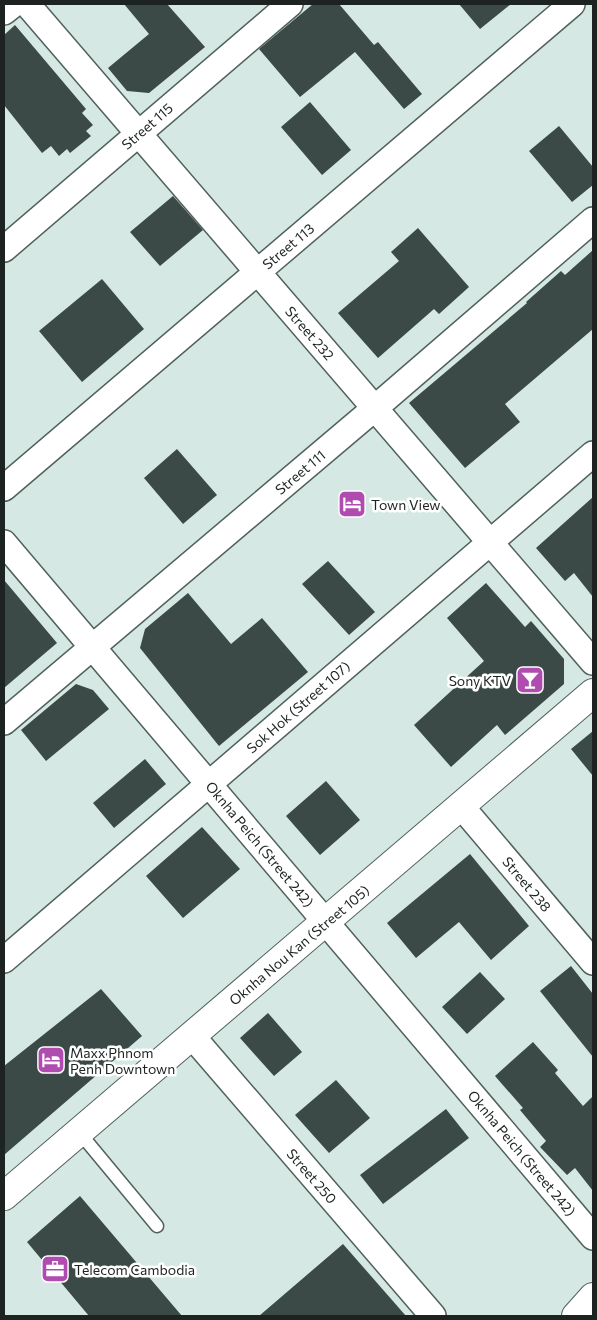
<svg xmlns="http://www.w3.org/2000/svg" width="597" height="1320" viewBox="0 0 597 1320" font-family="Commissioner,sans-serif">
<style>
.building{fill:#3b4a46}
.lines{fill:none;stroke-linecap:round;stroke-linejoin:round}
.lane-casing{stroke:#50615c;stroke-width:15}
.street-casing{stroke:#50615c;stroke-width:28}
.secondary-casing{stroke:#50615c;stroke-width:30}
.highway-casing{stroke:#50615c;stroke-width:30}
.lane{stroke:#fff;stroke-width:12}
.street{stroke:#fff;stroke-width:25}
.secondary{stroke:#fff;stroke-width:28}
.highway{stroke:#fff;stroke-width:28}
.labels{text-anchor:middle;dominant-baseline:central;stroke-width:5;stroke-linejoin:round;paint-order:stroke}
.street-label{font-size:14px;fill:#1c2321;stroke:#fff}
.poi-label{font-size:14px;fill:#1c2321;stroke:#fff;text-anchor:start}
</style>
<rect width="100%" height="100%" fill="#d5e8e3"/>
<path class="building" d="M124,4H167L205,47L149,93L127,91L108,68L149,34Z
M313,4H339L374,45L378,42L422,94L404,109L355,52L300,97L259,49Z
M459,4H511L480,29Z
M15,25L86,109L82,113L93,125L86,131L91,136L70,153L67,149L59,156L51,146L42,153L4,105V35Z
M310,102L351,150L322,175L281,127Z
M559,126L593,167V185L572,202L529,151Z
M173,196L203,230L160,266L130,232Z
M418,228L469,287L439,314L434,309L378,358L338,313L399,261L391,252Z
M593,250V329L505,404L520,422L465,468L409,403L527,303L526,302L561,271L565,275Z
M102,279L144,329L82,382L39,331Z
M177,449L217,495L183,524L144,478Z
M593,497V597L574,573L565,581L536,548Z
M328,561L375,612L349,635L302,584Z
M4,580L57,643L4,688Z
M486,583L525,627L531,621L564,659V684L505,735L497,725L451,767L414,725L484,661L447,618Z
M188,593L231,644L262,618L308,672L219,746L140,648L145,629Z
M76,684L93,690L109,709L46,761L21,730Z
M593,731V776L571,749Z
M145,759L166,784L114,828L93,803Z
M326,781L360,820L320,855L286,816Z
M202,827L240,869L183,918L146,876Z
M470,854L529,926L491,960L459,922L416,958L387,923Z
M571,966L593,994V1057L540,991Z
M480,972L505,999L467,1034L442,1007Z
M101,989L142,1036L4,1155V1066Z
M268,1013L302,1052L274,1076L240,1038Z
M533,1042L558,1070L555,1073L583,1106L593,1096V1191L575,1168L567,1175L540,1147L546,1141L520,1110L523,1108L495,1076Z
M336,1080L370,1118L329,1153L295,1115Z
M446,1109L469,1138L383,1204L360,1175Z
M80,1196L182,1316H89L27,1242Z
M343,1244L406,1316H259Z"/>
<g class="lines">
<defs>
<path id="lane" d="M79,1132L157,1226"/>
<path id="street" d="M27,4L593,662
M4,12L14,4
M4,249L290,4
M4,488L572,4
M4,543L593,1237
M4,722L375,408L593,220
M461,806L593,962
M4,960L593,454
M192,1036L433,1316"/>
<path id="secondary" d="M4,1196L593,693"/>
<path id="highway" d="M576,1316L593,1297"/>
</defs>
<use href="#lane" class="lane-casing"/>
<use href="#street" class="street-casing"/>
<use href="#secondary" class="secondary-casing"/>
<use href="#highway" class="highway-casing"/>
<use href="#lane" class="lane"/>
<use href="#street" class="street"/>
<use href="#secondary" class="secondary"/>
<use href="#highway" class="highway"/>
</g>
<defs>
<symbol id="hotel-square" viewBox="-11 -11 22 22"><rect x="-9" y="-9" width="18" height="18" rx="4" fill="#b04bb0" stroke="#fff"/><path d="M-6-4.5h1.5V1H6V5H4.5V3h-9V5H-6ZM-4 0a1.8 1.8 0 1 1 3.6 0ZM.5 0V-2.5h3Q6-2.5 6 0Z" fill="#fff"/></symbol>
<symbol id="bar-square" viewBox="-11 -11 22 22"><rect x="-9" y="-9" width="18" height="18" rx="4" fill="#b04bb0" stroke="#fff"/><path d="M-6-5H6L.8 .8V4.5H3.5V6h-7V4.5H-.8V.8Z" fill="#fff"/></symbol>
<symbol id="office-square" viewBox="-11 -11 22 22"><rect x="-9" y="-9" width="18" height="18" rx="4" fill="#b04bb0" stroke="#fff"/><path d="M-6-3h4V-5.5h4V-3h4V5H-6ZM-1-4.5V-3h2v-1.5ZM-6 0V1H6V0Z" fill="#fff"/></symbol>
</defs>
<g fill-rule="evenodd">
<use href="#hotel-square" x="336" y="488" width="32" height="32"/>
<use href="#bar-square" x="514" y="664" width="32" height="32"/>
<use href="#hotel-square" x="35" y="1044" width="32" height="32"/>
<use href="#office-square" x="39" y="1253" width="32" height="32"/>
</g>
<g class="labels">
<g class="street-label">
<text transform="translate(147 126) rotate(-41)">Street 115</text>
<text transform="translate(288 246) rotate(-40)">Street 113</text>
<text transform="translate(310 333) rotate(49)">Street 232</text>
<text transform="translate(300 472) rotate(-40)">Street 111</text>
<text transform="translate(298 707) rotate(-41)">Sok Hok (Street 107)</text>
<text transform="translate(260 844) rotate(50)">Oknha Peich (Street 242)</text>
<text transform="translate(527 884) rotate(50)">Street 238</text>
<text transform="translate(299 945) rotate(-40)">Oknha Nou Kan (Street 105)</text>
<text transform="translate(522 1153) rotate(50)">Oknha Peich (Street 242)</text>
<text transform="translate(312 1176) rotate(49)">Street 250</text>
</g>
<g class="poi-label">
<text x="371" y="504">Town View</text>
<text x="511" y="680" text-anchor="end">Sony KTV</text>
<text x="70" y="1052">Maxx Phnom<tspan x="70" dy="16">Penh Downtown</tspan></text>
<text x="74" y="1269">Telecom Cambodia</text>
</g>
</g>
<rect width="597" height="1320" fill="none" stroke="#1c2321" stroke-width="10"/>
</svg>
